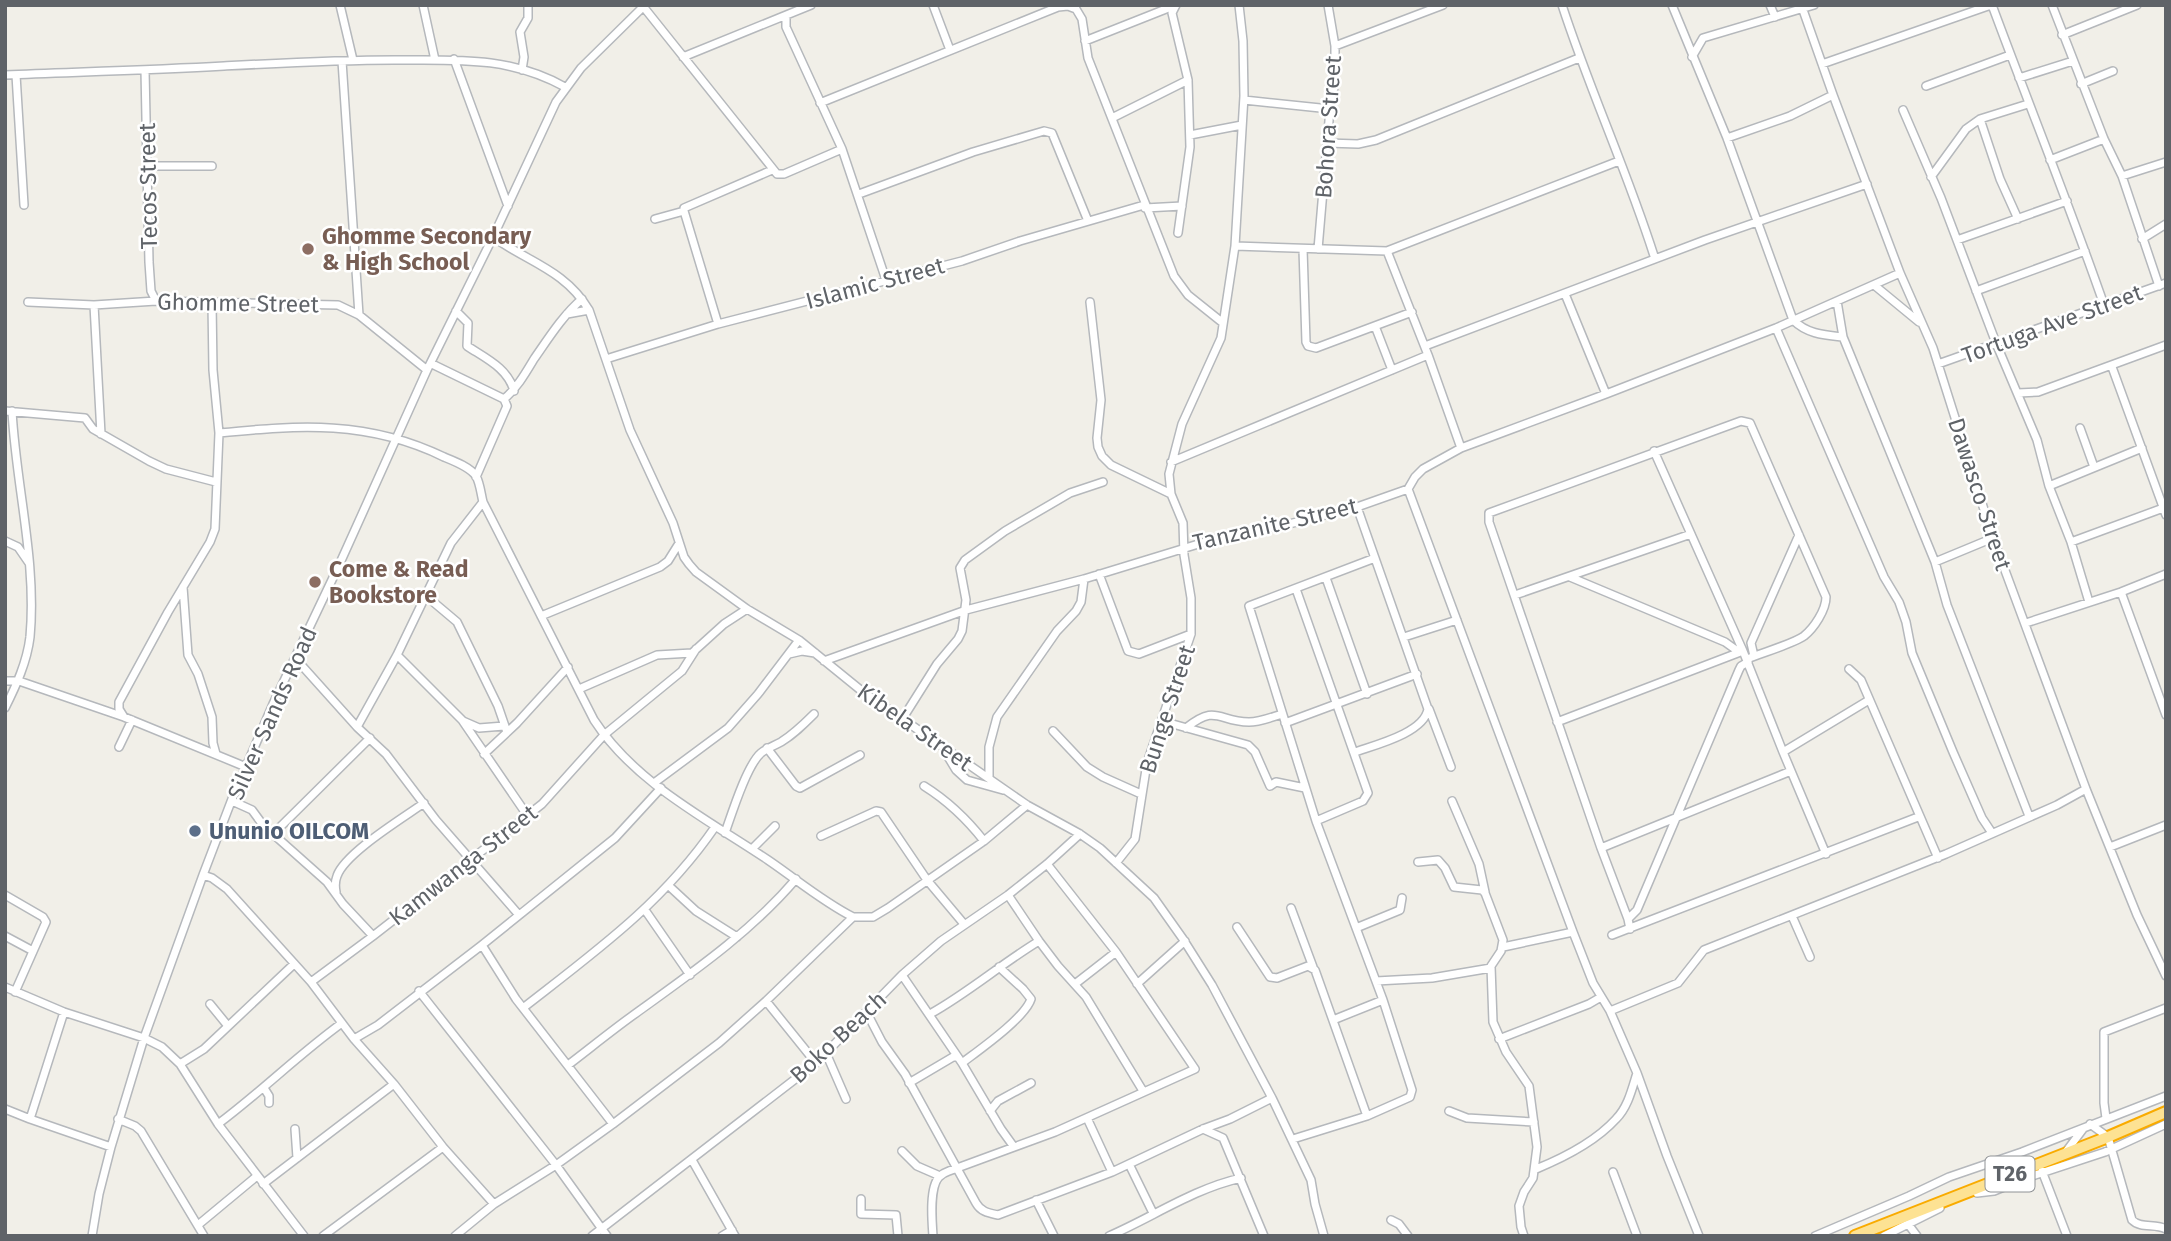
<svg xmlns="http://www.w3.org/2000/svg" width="2171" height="1241" viewBox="0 0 2171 1241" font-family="'Fira Sans',sans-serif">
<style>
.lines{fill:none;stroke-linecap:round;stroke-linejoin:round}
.minor-casing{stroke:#b5b8bc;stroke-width:10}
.highway-casing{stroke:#f9ab00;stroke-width:14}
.minor{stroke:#fff;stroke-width:7}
.highway{stroke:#fde293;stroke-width:10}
.education-dot{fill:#8d6e63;stroke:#fff;stroke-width:2.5}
.service-dot{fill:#5c6f8a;stroke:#fff;stroke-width:2.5}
.labels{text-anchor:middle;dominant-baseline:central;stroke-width:5;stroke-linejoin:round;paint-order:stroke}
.shield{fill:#fff;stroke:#8f9295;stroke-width:2}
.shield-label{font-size:21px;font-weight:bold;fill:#5f6368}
.street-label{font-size:23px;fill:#5f6368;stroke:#fff}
.education-label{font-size:23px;font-weight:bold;fill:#785e54;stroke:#fff;text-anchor:start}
.service-label{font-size:23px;font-weight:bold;fill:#4e5e75;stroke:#fff;text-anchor:start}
</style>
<rect width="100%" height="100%" fill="#f1efe8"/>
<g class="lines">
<defs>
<path id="minor" d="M340,5L353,60
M423,5L435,60
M642,5L777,174H784L842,149
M933,5L950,50
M1176,5L1172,13L1188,80L1189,115L1190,147L1178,233
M1562,5C1590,91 1628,173 1655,259
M1672,5L1727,138L1793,320C1807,334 1824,335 1843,337
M1770,5L1775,17
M1992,5C2029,105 2069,204 2104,305
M2052,5L2104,139L2122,176L2159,286
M1803,10L1833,95L1900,273L1933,348L1993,538L2086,789L2137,915L2166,976
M786,17V27L842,149L886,280
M2062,35L2137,5
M1085,41L1176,5
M1335,46L1443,5
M683,57L811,5
M1692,57L1703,38L1814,5
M454,59L508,206
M342,61L359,315
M1822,64L1991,5
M145,70L149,262L151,291L156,301
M522,70L524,57L520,32L528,18V5
M5,75C78,72 151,70 224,66C281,63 337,60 394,60C456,60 509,56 565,87
M16,75L24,205
M2019,78L2073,61
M2081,84L2113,71
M1926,86L2010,55
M1244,100L1330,109
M820,103L1058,7L1068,6L1076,9L1082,19L1088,58L1174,276L1188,295L1223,323
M1903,110L1941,198L1996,343L2037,440L2049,486L2071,542L2089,602
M1112,118L1188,80
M1980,119L2000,179L2018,219
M1190,135L1242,125
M1727,138L1790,116L1833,95
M1327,143L1358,144L1376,140L1579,58
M2050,160L2104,139
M148,166H212
M2122,176L2166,162
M1931,177L1966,129L1980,119L2028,104
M859,194L973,152L1044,131L1052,133L1088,221
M1145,208L1182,206
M684,211L718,324
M655,219L684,211V208L772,170
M493,237C528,262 565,270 589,310L630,430L673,523L684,557L689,564L696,572L747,609L799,640L863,692L936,742L1027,805L1080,834L1100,848L1154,898L1183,939L1212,985L1272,1098L1311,1180L1315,1204L1324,1236
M2142,239L2166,224
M1957,240L2067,201
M1235,246L1387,251L1619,161
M1303,249L1306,342L1308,346L1316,348L1412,312
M1318,249L1330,109L1335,81V46L1328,5
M1387,251L1428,355L1461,448
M1874,285L1919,322
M1976,291L2085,251
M1565,294L1606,394
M1837,301L1843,337L1935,562L1947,605L2029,816
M28,302L94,305L156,301L338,305L359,315L427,370
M1090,302L1101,400L1097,438L1098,447L1102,456L1111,465L1171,494
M94,305L101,434
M456,311L468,323L467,346C485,358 508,368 514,391
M567,314L589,310
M1375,326L1392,370
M1776,328L1884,577L1899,602L1906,622L1912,653L1953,752L1982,818L1992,833
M1425,346L1705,240L1867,184
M606,359L718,324L962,261L1020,241L1144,205
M432,364L504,399L507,406L476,477
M1938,364L2166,283
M2112,367L2166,515
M2018,393L2038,392L2166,345
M504,399C517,388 525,374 534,359C548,339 563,315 582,299
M5,411L85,418L93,429L149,461L166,469L216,482
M2080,428L2094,467
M219,433C300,425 368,420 444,457C454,461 470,467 476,476C480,483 481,494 483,502L594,720C635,783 707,819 768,860C796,879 823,902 853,917H873L888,908L984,841L1027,805
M1654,451L1743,651L1783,752L1826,854
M1171,462L1428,355
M2049,486L2142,448
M1408,489L1573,932L1593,983L1610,1011L1637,1073L1667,1156L1699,1236
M5,541L18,547L29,563
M2071,542L2166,507
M1935,562L1993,538
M1099,574L1128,651L1139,654L1191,634
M1570,577L1725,642L1739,652
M1326,578L1367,694
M183,587L188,655L198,674L212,717L213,743L216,754
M1296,589L1368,793L1363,801L1316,821
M2121,592L2166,715
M425,595L457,622L498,706L507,732
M1515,595L1691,534
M541,616L660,567L668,561L678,545
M2026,623L2121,592L2166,574
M1404,637L1457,620
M789,654L802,651L815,653
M397,655L462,720L527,815
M1754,656L1751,643L1799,535
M295,658L357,727L386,754L436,820L519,915
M824,661L966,610L1084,579L1218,538L1289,524L1357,507L1408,489L1415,477L1423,469L1461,448L1606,394L1776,328L1900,273
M1849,669L1861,680L1938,858
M5,681H19L124,717L246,767
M579,689L657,655L692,653L724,624L747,609
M5,708C16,686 27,662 30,637C37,562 16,486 12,411
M1429,709L1451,767
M124,717L119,709V702L168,612L210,542L215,529L219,433L213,370L212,303
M903,718L937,664L958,639L962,631L966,600L960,568L965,560L1005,531L1070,493L1103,482
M463,721L479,728L504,726
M1162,721L1248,745L1255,752L1270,786L1276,782L1305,788
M1557,722L1743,651
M1285,723L1417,674
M357,727L397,655L451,543L483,502
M1186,728C1217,703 1218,722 1249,722C1260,722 1272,717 1282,714
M1053,731L1087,767L1103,777L1141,794
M119,747L132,720
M767,748L796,786L800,788L860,755
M944,750L956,770L967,780L1003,790
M1355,752C1375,745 1424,733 1428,709L1357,507
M1783,752L1869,700
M484,754L517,723L568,667
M989,778V747L997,717L1057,631L1076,611L1081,602L1084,579
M654,783L728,728L758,694L799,640
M924,786C948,801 966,818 984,841
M232,801L252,810L263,825L327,882L343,904L373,936
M1452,801L1479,864L1485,892
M725,833C732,813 747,765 761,753C767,748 774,746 781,742C794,734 803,725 814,714
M273,834L370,738
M821,836L876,811L881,812L927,880L964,924
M2110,847L2166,825
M1601,848L1791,771
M752,849L775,826
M1418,862L1438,860L1445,868L1454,887L1482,890L1485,893L1503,940L1501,951L1491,966L1493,1022L1506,1052L1529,1086L1537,1147L1533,1178L1524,1192L1519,1206L1521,1227L1524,1236
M1116,863L1135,839L1147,763L1191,634V598L1184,555L1183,523L1171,494L1169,474L1182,424L1221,338L1235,246L1244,96L1243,41L1239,5
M203,875L212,878L227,889L311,982L354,1039L394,1084L443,1147L494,1204
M669,886L696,911L737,937
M336,892C335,887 335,881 337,876C345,853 403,818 424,803
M5,895L43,917L46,922L15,992
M1008,895L1039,941L1058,966L1086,997L1143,1091
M1291,908L1313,967
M645,910L690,975
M1792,916L1810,957
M1628,919L1637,910L1739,670L1741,666L1748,662
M1237,927L1270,977L1277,978L1308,966L1315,970L1367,1116
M1356,928L1400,910L1402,898
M1630,929L1628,919L1601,848L1489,522V513L1741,421L1750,423L1826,597C1826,610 1814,628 1804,636C1793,644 1761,653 1747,659
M1612,935L1918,817
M5,936L33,951
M482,945L516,999L613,1124
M1503,947L1573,932
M902,975L962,1063L1001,1129L1014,1147
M1376,981L1432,978L1491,968
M311,982L373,936L542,804L604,735L682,671L696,649
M1075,984L1116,952
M1137,984L1185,941
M5,987L64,1012L144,1038L162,1047L180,1064L218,1124L304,1236
M419,991L556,1165L607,1236
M766,1001L816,1063
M210,1004L228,1026
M523,1008C596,951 662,904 715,827
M1610,1011L1678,983L1704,950L1946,854L2057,805L2086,789
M867,1013L882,1042L905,1074L976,1203C981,1212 989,1213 998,1215L1112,1172L1203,1129L1230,1119L1272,1098
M930,1014C968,993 1001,964 1039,941
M1333,1020L1383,1000
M354,1039L378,1025L482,945L615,838L661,788
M1499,1039L1589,1004L1601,997
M826,1053L846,1099
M962,1063C979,1050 1025,1018 1031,999L1023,989L999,967
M180,1064L204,1049L294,964
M568,1065C589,1049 610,1032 632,1016C690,974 749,934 796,879
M909,1083L953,1057H957
M264,1088L269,1096V1103
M5,1109L30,1119L111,1147
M990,1111L998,1101L1031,1083
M1449,1111L1467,1118L1534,1122
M1087,1118L1112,1172
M2106,1118L2104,1103V1032L2166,1008
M30,1119L64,1012
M118,1119L135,1126L141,1131L204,1236
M218,1124C261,1092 299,1054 342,1023
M2090,1124L2108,1137L2132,1220C2141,1229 2155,1223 2166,1229
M295,1129L297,1158
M1203,1129L1223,1138L1264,1236
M1293,1139L1367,1116L1410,1097L1412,1090L1383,1000L1316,821L1249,606L1375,558
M902,1151L917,1166L940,1176
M2065,1153L2083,1129
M692,1160L735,1236
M1129,1164L1153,1213
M1536,1169C1563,1158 1596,1141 1616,1119C1628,1107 1632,1089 1637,1073
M2042,1171L2067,1236
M1613,1172L1637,1236
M263,1184L394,1084
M1977,1193L1994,1191L2026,1178L2105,1152L2166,1124
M861,1199V1214L896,1215L898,1236
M1036,1200L1054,1236
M1391,1220L1399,1224L1408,1236
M1908,1224L1917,1236
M198,1225L257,1176
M92,1236L99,1194L111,1147L144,1038L203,875L232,799L273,704L340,563L427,370L493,237L556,102L581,68L645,5
M323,1236L443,1147
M455,1236L494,1204L556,1165L613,1124L719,1043L766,1001L853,917
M592,1236L816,1063L902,975L941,941L1008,895L1047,864L1080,834
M722,1236L732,1230
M933,1236C932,1221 929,1188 939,1177C941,1175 946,1172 949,1171L1055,1132L1195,1069L1116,952L1047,864
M1109,1236C1153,1217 1193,1189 1241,1178
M1815,1236L1909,1196L1949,1177L2022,1152L2166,1096
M1884,1236L1940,1208"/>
<path id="highway" d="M1855,1236L2108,1137L2166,1112"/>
</defs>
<use href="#minor" class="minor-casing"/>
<use href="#highway" class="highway-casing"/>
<use href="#minor" class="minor"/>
<use href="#highway" class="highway"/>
</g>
<g class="education-dot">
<circle cx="308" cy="249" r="7"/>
<circle cx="315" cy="582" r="7"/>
</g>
<circle class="service-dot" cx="195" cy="831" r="7"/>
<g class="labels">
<rect class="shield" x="1985.5" y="1156.5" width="49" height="35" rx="5"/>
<g class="shield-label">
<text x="2010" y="1174">T26</text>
</g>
<g class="street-label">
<text transform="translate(1328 127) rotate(-86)">Bohora Street</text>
<text transform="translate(148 186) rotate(-91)">Tecos Street</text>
<text transform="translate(875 283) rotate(-15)">Islamic Street</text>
<text transform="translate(238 303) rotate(1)">Ghomme Street</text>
<text transform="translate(2052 324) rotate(-20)">Tortuga Ave Street</text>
<text transform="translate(1980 494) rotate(72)">Dawasco Street</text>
<text transform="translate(1275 524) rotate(-13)">Tanzanite Street</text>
<text transform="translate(1167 709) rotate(-72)">Bunge Street</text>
<text transform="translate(272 713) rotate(-66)">Silver Sands Road</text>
<text transform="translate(915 727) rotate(35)">Kibela Street</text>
<text transform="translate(463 865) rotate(-38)">Kamwanga Street</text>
<text transform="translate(838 1037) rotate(-43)">Boko Beach</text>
</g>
<g class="education-label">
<text x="322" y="236">Ghomme Secondary<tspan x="322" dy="26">&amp; High School</tspan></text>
<text x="329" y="569">Come &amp; Read<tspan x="329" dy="26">Bookstore</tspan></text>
</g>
<g class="service-label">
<text x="209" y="831">Ununio OILCOM</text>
</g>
</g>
<rect width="2171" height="1241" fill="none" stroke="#5f6368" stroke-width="14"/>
</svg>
